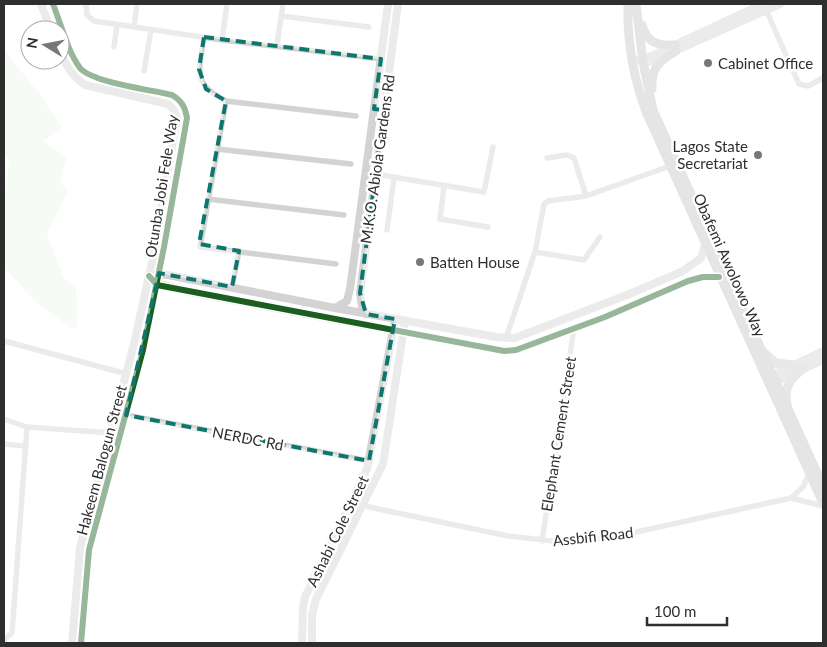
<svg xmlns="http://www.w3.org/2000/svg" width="827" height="647" viewBox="0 0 827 647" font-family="Lato,sans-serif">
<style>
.green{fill:#eef5eb}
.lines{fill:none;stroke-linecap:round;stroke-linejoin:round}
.minor{stroke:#d3d3d3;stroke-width:5.5}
.tertiary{stroke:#d3d3d3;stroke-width:8}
.secondary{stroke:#ccc;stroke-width:9}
.primary{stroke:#c6c6c6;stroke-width:9}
.cycleway-casing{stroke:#fff;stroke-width:9}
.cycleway{stroke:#1b5e20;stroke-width:6}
.marked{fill:none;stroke:#0f766e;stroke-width:4;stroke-dasharray:10 6;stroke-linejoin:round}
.poi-dot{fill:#777;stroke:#fff;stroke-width:2}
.labels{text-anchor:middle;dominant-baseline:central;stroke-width:5;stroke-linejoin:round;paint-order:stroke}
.poi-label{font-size:15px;fill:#2e2e2e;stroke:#fff;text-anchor:start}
.street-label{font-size:15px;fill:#2e2e2e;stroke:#fff}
</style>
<rect width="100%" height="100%" fill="#fff"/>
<path class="green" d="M4,49L41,96L62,128L43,141L67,158L60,180L68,191L47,233L64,279L76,288L78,325L73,329L41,307L4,268V203L9,161L4,153Z"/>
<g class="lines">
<path class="minor" d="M86,4L87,15L94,21L222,40L381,59
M766,10L799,84L808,86L823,78
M281,16L369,27
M134,27L137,4
M204,37C199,71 192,84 226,101L356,116
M222,40L227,4
M277,45L283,4
M114,47L117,25
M144,71L151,30
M226,101L200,247L336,264
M217,149L351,164
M547,158L567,155L574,158L586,196
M375,174L484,192L493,147
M444,186L440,219L488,227
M208,199L344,215
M387,230L394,178
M535,252L584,260L600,237
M232,287L239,251
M506,338L535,252L544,204L548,201L586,196L670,166
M4,341L127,374
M126,415L369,461
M4,419L27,427L112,433
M4,444L26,446
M791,498L803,487L809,474
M364,506L508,536L562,542L609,538L791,498L823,506
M542,541L574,328
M4,640L12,633L27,427"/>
<path class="tertiary" d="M41,4L51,30
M53,4C61,24 67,50 80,68C91,82 152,90 172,95C182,101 185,107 187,118L164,247L143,350L89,550L81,643
M60,51C66,66 72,76 85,85L168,104L174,110L177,118L152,262L134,344L80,548L72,643
M632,59L648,62L655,60L780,4
M643,62L649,57L762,4
M156,274L168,275L335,308L496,337L515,338L627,295L683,271L701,258L705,245
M155,283L195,293L504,351L516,350L605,317L688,281L703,277H719
M335,308L347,301L350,289L388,4
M366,314L362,307L360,293L398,4
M768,377L823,351
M773,383L823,360
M302,643L303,607L305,597L367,469L394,325
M312,643V615L316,599L383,464L405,321"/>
<path class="secondary" d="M762,351L776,363L794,365
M787,405C784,388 789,379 803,369"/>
<path class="primary" d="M628,4C627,42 633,78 647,114L823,503
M636,4L643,62L653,110L823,486
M642,25C647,43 658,46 675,45
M652,89C651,68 658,62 676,51"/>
<defs>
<path id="cycleway" d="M53,4C61,24 67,50 80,68C91,82 152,90 172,95C182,101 185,107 187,118L164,247L143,350L89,550L81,643
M149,276L157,285L504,351L516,350L605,317L688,281L703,277H719"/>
</defs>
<use href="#cycleway" class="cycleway-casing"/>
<use href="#cycleway" class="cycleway"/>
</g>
<path d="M0 0H827V647H0ZM204,37L381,59L374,109L384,110L360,293L366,314L395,319L369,461L126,415L159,273L232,287L239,251L199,244L226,101L206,89L199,69Z" fill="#fff" fill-opacity=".55" fill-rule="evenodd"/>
<path class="marked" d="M204,37L381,59L374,109L384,110L360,293L366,314L395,319L369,461L126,415L159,273L232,287L239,251L199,244L226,101L206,89L199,69Z"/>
<g class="poi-dot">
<circle cx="708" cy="63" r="5"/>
<circle cx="758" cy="155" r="5"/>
<circle cx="420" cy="262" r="5"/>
</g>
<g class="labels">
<g class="poi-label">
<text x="718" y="63">Cabinet Office</text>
<text x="748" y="146" text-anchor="end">Lagos State<tspan x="748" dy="17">Secretariat</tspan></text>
<text x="430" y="262">Batten House</text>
</g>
<g class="street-label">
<text transform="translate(377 159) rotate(-82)">M.K.O. Abiola Gardens Rd</text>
<text transform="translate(161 186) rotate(-81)">Otunba Jobi Fele Way</text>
<text transform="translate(730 265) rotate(66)">Obafemi Awolowo Way</text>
<text transform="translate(558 434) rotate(-81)">Elephant Cement Street</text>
<text transform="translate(248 438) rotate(11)">NERDC Rd</text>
<text transform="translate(101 460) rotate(-75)">Hakeem Balogun Street</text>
<text transform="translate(337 531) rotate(-64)">Ashabi Cole Street</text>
<text transform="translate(593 536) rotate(-6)">Assbifi Road</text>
</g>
</g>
<rect width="827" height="647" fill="none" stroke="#2e2e2e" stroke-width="10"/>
<g transform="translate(45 45) rotate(280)"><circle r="24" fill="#ffffff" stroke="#ababab"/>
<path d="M0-4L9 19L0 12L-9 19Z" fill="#777777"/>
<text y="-8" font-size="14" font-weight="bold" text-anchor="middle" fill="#2e2e2e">N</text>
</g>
<path d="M647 617v8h80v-8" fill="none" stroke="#2e2e2e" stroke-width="2.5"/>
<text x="654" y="617" font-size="15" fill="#2e2e2e" stroke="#ffffff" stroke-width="4" paint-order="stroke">100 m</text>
</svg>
